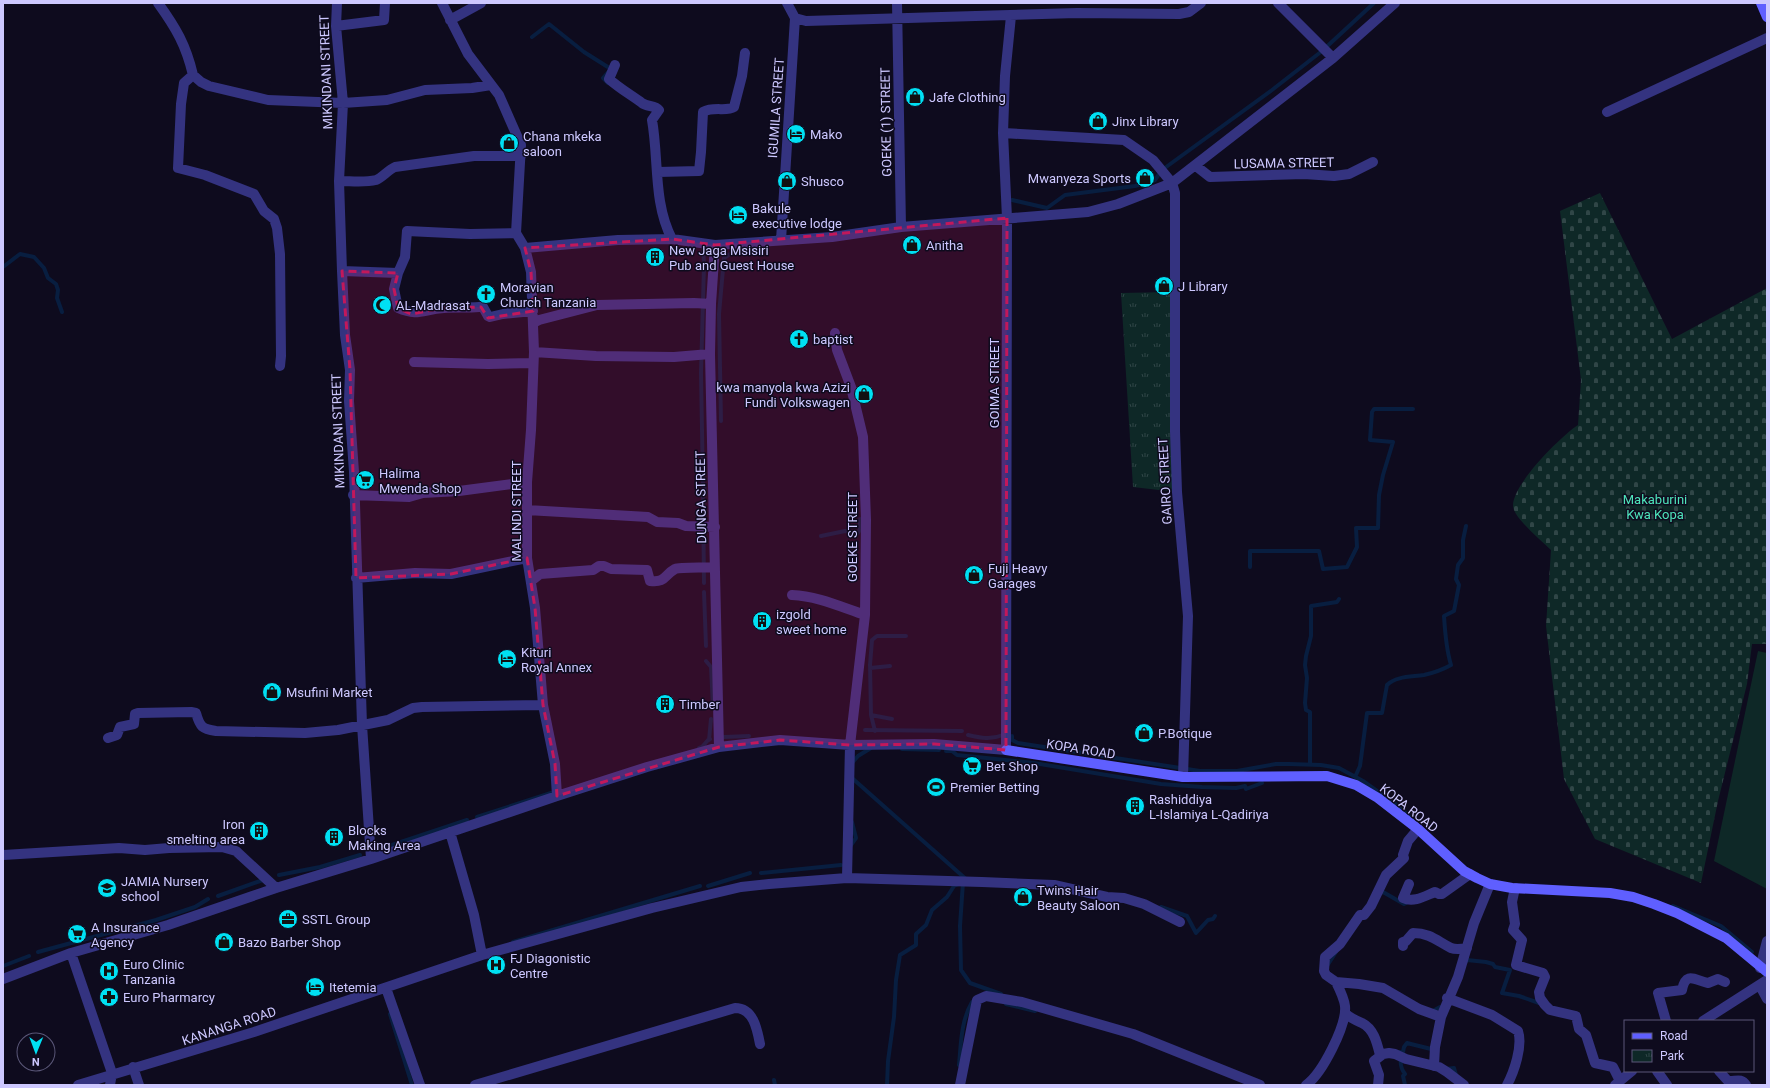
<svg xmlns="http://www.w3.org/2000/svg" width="1770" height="1088" viewBox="0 0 1770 1088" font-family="Roboto,sans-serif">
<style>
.cemetery{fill:url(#cemetery-stones)}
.park{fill:url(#park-tufts)}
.pitch{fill:#0e2827}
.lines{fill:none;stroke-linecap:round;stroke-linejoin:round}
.stream{stroke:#081e40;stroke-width:4}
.street{stroke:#343380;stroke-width:10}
.secondary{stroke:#5f5fff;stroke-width:10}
.marked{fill:#c2185b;fill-opacity:0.2;stroke:#c2185b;stroke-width:3;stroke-dasharray:8 5;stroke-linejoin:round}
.labels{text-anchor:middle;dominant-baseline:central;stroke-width:3;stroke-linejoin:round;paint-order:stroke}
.street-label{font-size:13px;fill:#cdc8ff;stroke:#0e0b1e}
.poi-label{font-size:13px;fill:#cdc8ff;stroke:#0e0b1e;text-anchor:start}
.park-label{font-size:13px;fill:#4ee4bb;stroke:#0e0b1e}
</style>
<defs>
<pattern id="cemetery-stones" width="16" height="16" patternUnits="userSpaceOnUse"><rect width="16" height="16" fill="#0e2827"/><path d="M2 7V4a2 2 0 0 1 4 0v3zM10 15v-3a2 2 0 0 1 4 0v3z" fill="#304647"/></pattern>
<pattern id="park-tufts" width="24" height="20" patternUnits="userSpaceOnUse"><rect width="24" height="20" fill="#0e2827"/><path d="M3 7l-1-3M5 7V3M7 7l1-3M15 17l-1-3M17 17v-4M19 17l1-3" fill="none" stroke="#304647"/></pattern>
</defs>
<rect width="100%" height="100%" fill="#0e0b1e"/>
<path class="cemetery" d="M1600,193L1672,339L1767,288V644H1752L1747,684L1718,801L1701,883L1595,839L1564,779L1546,626L1551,550C1541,540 1519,522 1514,510C1505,491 1562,435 1578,425L1581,380L1560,211Z"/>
<path class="park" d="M1170,292L1176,492L1133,487L1121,293Z"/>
<path class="pitch" d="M1758,651L1767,653V889L1714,861Z"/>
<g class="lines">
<path class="stream" d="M532,37L549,24L584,52L611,69L603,78L608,83
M1012,200L1047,208L1065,195L1135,186L1149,182L1155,180L1162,170L1272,90L1322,51L1374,3
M703,245L704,265L701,373L703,486H704L705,494L703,493L704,583
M3,267L20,254L34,257L44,268L48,278L56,284L58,290L57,298L62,312
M721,421L719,314L724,258L735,251
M821,536L845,531L858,533L860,529V519
M1250,567V551H1319L1323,569L1347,567L1357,547L1356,528H1378L1379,495L1383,475L1393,442L1370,440L1372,412L1374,409H1413
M704,592L706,646
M706,661L711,667L713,707
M870,668L890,666
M871,715L892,719
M865,730L962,731
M875,731L871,715L870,665L872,640L877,636H906
M968,735C981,738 991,740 1003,735
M1012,736V740L1018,743L1200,771H1237L1276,764H1289L1321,765L1339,768L1363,781L1398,806L1412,819
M724,737L749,736
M709,740L711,719
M699,748L702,747L708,740L710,739
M902,749L939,750
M946,751H952L957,755L1034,763L1161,784L1202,787L1236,788L1245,786L1246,789L1262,783
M852,763L858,756L871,748
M1310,764V712L1306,710L1305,703L1307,678L1305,665L1306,656L1311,636V606L1337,602L1339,599
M1355,777L1360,766L1367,713H1382L1387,685C1396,676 1412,677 1424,675C1433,673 1442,670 1451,665C1446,649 1445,632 1444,616L1454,611L1459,585L1456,579L1458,565L1463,558V540L1466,526
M852,778L967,880
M477,817L551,793
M851,845L856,838L852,822
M374,851L467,820
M761,873L841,865
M279,875L320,867L360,855
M963,882L960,926L961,970L970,983L1001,994
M708,886L750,873
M1379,894L1383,892L1404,904L1410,901
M218,896L263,880
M1673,906L1721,926L1752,952
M1161,907L1187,916L1196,933L1208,920L1213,919L1215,916
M513,942L700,886
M38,952L156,920L195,907L208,899
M1465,963L1467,960L1486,962L1493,964L1495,967L1510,970L1502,993L1519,996L1539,1003
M3,966L29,956
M1327,966L1336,952
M1006,1004L1035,1011
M1431,1012L1440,1007L1445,1009
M390,1014L412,1085
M1399,1052H1403L1404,1047L1407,1043L1435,1050
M1401,1058C1400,1064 1401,1069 1405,1074L1403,1076L1405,1085
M959,1065C961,1043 961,1021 972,1002L974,1001
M1446,1069L1454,1068L1456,1075
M774,1080L775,1085
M887,1085L888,1061L894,1017L896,980L900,955L916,945V934L926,925L932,910L947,897L954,886L959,884"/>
<path class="street" d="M158,3C176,28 186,45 193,75L184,83L181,104L178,168L205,175L254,194L264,211L274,219L277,228L280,254L281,356L280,366
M337,3L336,26L343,103L339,181L342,271L345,335L350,370L349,401L354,472L362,725L371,859
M442,3L468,54L499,95L521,145L516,233L525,248L531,272L534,352L531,430L527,482V558L535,608L543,705L555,764L557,796
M897,3L901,227
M1278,3L1333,58
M795,18L806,21L1077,13L1179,14L1189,12L1201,3
M450,20L481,3
M336,26L384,20L385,3
M615,65L609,79C619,88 631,95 642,103C647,107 655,105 659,110L652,120C659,159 653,203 672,239
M193,75L201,82L209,86L268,100L343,103L387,100L425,90L472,88L491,85
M1607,112L1767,38
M1003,133L1124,140L1153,160L1172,183L1175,193V431L1177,492L1188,616L1183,777
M1196,166L1210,177L1304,174L1334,176L1349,174L1373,162
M658,172L699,171L701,152L703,112C714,106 726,112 734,107L742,76L745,53
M339,181C351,181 364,183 376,180C382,178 388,170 395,167L474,156H521
M781,240L795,18L787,3
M715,245L711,304L710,354L719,747
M525,248L618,240L672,239L715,245L832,237L901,227L1088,212L1118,204L1172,183L1333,58L1395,3
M342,271L398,273L394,289L398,308C419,317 423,309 444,308C455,307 467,308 479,307H483L488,316L490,317L503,314L533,311
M398,273L405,257L407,231L470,234L516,233
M533,323L539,320L597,305L694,303L711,304
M835,333L837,350L851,387L863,437L866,520L865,615L850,745L847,878
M534,352L596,356L674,357L710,354
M414,362L488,364L533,363
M353,495L409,497L423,493L459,491L527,482
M527,510L648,517L657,522L678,523L686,526L715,527
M356,578L415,573L451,574L527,558
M531,581L540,574L593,570L599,566H604L611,569L647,570L650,581C666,583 664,575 675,569C681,567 707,568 714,567
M792,595C817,596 841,607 865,615
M108,738L117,735L120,727L134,724L135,714L138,713L191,712L196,713C200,727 202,729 216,731L305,733L338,730L388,720L413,708L422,707L543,705
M1418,829L1408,841L1403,855L1404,858L1386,875L1371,906L1364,915H1360L1340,944L1325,957L1324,971L1326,975L1336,982L1359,984L1383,988L1419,1009L1441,1017
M450,832L474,915L482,955
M3,855L119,848L145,850L169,848L222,847L236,851L276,888
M1409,884L1403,898C1414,903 1425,896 1435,892L1439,894H1442L1470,874
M1515,888L1512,902L1515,924L1513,930L1522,940L1516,965L1543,973L1545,977L1539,992L1540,998L1545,1005L1550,1010L1576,1016L1579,1029L1586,1035L1595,1063L1613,1067L1620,1081
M1403,946V942L1406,941L1413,933C1430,933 1437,941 1451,948C1456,950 1462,949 1467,948
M71,953L112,1073L110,1085
M1760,968L1767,941
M3,979L71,953L168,925L276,888L371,859L557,796L647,767L719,747L780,740L850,745L934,744L1006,750L1007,218L1003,133L1005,76L1011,16
M1760,986L1767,999
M386,988L420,1085
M1447,998L1492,1015L1518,1031C1523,1046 1514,1072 1507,1085
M1345,1013C1350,1018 1355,1020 1362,1023C1374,1029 1377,1043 1380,1055
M1666,1021L1658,993L1682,990C1686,970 1696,981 1708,983L1718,979L1725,982
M1703,1021L1767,980
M1434,1066L1435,1047L1441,1017L1458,977L1474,923L1490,884
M133,1067L139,1085
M1657,1071L1667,1085
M1719,1071L1728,1081C1735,1082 1741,1077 1746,1085
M78,1085L254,1032L482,955L652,908L741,887L769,884L847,878L982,882L1054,885L1107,897L1124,898L1144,904L1180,922
M475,1085L735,1008C753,1008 757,1028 760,1044
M960,1085L977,1000L986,996L1022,1002L1133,1034L1260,1085
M1306,1085C1322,1074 1347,1025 1345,1006C1344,998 1340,990 1336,982
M1378,1085L1379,1075L1374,1061L1383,1054L1389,1053L1395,1054L1406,1059L1439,1067L1447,1072L1464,1085
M1615,1085L1632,1071"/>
<path class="secondary" d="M1761,3L1767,17
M1006,750L1183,777L1327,776L1356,785L1378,798L1418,829L1464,871L1477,878L1490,884L1512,888L1610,893L1633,897L1654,904L1677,913L1726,938L1767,972"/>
</g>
<path class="marked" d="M1007,218L1006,750L934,744L850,745L780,740L719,747L557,796L555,764L543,705L535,608L527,558L451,574L356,578L350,370L342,271L398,273L394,289L398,308L411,314L442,308L481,307L488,318L533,311L531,272L525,248L672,239L715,245Z"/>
<defs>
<symbol id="shop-disc" viewBox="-11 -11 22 22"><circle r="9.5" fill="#00e0f3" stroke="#0e0b1e"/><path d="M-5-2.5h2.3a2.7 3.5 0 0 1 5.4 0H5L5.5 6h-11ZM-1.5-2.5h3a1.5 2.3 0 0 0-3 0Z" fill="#111"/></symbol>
<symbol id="hotel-disc" viewBox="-11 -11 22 22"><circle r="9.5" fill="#00e0f3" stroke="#0e0b1e"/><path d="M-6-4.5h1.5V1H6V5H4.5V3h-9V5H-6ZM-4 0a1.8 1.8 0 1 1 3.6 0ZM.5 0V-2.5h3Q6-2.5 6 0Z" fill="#111"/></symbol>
<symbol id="building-disc" viewBox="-11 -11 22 22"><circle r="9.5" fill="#00e0f3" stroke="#0e0b1e"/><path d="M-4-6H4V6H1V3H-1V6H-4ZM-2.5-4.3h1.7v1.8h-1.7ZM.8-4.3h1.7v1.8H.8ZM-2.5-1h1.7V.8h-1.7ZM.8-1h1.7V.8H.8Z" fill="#111"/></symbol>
<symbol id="church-disc" viewBox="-11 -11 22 22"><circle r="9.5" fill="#00e0f3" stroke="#0e0b1e"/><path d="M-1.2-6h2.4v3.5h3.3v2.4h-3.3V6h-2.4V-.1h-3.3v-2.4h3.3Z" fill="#111"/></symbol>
<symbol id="mosque-disc" viewBox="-11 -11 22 22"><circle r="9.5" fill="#00e0f3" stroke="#0e0b1e"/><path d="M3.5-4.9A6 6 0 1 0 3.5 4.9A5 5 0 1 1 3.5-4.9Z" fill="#111"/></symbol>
<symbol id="supermarket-disc" viewBox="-11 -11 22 22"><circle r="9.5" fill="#00e0f3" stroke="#0e0b1e"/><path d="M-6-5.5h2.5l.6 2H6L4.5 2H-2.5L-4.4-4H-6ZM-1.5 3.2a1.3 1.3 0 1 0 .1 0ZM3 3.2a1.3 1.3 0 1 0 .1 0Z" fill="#111"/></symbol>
<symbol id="stadium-disc" viewBox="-11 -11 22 22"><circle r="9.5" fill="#00e0f3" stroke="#0e0b1e"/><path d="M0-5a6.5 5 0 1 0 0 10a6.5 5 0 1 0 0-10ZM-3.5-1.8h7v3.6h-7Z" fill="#111"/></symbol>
<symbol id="school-disc" viewBox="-11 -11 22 22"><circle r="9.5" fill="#00e0f3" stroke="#0e0b1e"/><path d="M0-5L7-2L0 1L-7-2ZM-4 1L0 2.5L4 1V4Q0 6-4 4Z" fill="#111"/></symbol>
<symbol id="office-disc" viewBox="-11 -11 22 22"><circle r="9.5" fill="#00e0f3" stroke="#0e0b1e"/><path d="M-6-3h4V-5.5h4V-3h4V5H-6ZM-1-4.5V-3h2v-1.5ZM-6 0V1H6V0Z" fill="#111"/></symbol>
<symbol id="hospital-disc" viewBox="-11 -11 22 22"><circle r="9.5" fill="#00e0f3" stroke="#0e0b1e"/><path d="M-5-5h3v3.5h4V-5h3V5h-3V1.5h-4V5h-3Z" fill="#111"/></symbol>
<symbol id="pharmacy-disc" viewBox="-11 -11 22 22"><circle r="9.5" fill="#00e0f3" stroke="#0e0b1e"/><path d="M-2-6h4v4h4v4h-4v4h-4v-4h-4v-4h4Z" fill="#111"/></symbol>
</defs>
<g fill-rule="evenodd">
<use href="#shop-disc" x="904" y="86" width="22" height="22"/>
<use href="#shop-disc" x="1087" y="110" width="22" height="22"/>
<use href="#hotel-disc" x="785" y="123" width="22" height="22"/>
<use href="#shop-disc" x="498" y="132" width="22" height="22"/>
<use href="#shop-disc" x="1134" y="167" width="22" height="22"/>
<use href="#shop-disc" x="776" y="170" width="22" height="22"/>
<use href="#hotel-disc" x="727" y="204" width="22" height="22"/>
<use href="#shop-disc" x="901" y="234" width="22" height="22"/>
<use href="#building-disc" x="644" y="246" width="22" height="22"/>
<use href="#shop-disc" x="1153" y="275" width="22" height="22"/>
<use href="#church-disc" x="475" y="283" width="22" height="22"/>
<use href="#mosque-disc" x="371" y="294" width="22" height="22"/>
<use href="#church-disc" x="788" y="328" width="22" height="22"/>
<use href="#shop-disc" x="853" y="383" width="22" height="22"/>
<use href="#supermarket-disc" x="354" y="469" width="22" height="22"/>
<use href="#shop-disc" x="963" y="564" width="22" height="22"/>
<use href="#building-disc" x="751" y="610" width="22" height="22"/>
<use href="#hotel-disc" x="496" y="648" width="22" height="22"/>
<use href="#shop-disc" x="261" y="681" width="22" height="22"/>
<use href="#building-disc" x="654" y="693" width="22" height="22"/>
<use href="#shop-disc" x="1133" y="722" width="22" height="22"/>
<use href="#supermarket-disc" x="961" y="755" width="22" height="22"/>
<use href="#stadium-disc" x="925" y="776" width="22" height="22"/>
<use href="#building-disc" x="1124" y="795" width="22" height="22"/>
<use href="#building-disc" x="248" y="820" width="22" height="22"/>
<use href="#building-disc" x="323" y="826" width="22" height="22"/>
<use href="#school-disc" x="96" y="877" width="22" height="22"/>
<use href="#shop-disc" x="1012" y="886" width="22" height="22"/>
<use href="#office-disc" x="277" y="908" width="22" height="22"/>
<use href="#supermarket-disc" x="66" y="923" width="22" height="22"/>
<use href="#shop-disc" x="213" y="931" width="22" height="22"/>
<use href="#hospital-disc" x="485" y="954" width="22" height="22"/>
<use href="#hospital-disc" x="98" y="960" width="22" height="22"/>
<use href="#hotel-disc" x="304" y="976" width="22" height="22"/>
<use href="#pharmacy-disc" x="98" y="986" width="22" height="22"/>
</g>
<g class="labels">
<g class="street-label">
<text transform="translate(326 72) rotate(-92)">MIKINDANI STREET</text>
<text transform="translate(776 108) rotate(-86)">IGUMILA STREET</text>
<text transform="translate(886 122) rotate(-91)">GOEKE (1) STREET</text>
<text transform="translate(1284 163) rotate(-1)">LUSAMA STREET</text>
<text transform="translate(994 383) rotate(-90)">GOIMA STREET</text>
<text transform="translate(338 431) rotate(-92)">MIKINDANI STREET</text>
<text transform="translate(1165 481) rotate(-93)">GAIRO STREET</text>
<text transform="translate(701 497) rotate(-91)">DUNGA STREET</text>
<text transform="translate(516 511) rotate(-90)">MALINDI STREET</text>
<text transform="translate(852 537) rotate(-90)">GOEKE STREET</text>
<text transform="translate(1081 749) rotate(9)">KOPA ROAD</text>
<text transform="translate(1409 808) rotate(38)">KOPA ROAD</text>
<text transform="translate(229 1026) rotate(-18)">KANANGA ROAD</text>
</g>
<g class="poi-label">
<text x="929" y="97">Jafe Clothing</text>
<text x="1112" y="121">Jinx Library</text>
<text x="810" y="134">Mako</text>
<text x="523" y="136">Chana mkeka<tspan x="523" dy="15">saloon</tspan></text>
<text x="1131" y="178" text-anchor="end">Mwanyeza Sports</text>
<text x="801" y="181">Shusco</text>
<text x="752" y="208">Bakule<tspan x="752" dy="15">executive lodge</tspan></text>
<text x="926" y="245">Anitha</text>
<text x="669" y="250">New Jaga Msisiri<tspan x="669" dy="15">Pub and Guest House</tspan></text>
<text x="1178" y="286">J Library</text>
<text x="500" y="287">Moravian<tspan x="500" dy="15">Church Tanzania</tspan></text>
<text x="396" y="305">AL-Madrasat</text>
<text x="813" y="339">baptist</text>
<text x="850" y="387" text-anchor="end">kwa manyola kwa Azizi<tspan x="850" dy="15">Fundi Volkswagen</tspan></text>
<text x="379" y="473">Halima<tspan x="379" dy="15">Mwenda Shop</tspan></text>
<text x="988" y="568">Fuji Heavy<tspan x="988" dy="15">Garages</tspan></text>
<text x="776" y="614">izgold<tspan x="776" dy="15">sweet home</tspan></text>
<text x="521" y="652">Kituri<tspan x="521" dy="15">Royal Annex</tspan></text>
<text x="286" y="692">Msufini Market</text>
<text x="679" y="704">Timber</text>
<text x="1158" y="733">P.Botique</text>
<text x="986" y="766">Bet Shop</text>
<text x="950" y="787">Premier Betting</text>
<text x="1149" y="799">Rashiddiya<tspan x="1149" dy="15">L-Islamiya L-Qadiriya</tspan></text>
<text x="245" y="824" text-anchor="end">Iron<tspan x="245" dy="15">smelting area</tspan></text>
<text x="348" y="830">Blocks<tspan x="348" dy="15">Making Area</tspan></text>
<text x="121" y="881">JAMIA Nursery<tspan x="121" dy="15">school</tspan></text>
<text x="1037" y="890">Twins Hair<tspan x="1037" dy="15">Beauty Saloon</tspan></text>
<text x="302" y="919">SSTL Group</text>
<text x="91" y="927">A Insurance<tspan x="91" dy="15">Agency</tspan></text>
<text x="238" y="942">Bazo Barber Shop</text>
<text x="510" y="958">FJ Diagonistic<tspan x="510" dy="15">Centre</tspan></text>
<text x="123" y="964">Euro Clinic<tspan x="123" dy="15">Tanzania</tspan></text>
<text x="329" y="987">Itetemia</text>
<text x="123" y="997">Euro Pharmarcy</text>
</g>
<g class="park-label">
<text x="1655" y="499">Makaburini<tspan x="1655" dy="15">Kwa Kopa</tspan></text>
</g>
</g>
<rect width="1770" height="1088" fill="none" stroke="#cdc8ff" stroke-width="8"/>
<rect x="1624" y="1020" width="130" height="52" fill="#0e0b1e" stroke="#5a5778"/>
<rect x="1632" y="1033" width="20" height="6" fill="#5f5fff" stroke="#5a5778"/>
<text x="1660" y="1040" font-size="12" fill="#cdc8ff">Road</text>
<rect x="1632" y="1050" width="20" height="12" fill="url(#park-tufts)" stroke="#5a5778"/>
<text x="1660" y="1060" font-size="12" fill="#cdc8ff">Park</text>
<g transform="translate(36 1052) rotate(181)"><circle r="19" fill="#0e0b1e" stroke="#5a5778"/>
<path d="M0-3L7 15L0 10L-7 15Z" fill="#00e0f3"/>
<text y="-6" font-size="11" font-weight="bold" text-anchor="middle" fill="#cdc8ff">N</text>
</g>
</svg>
